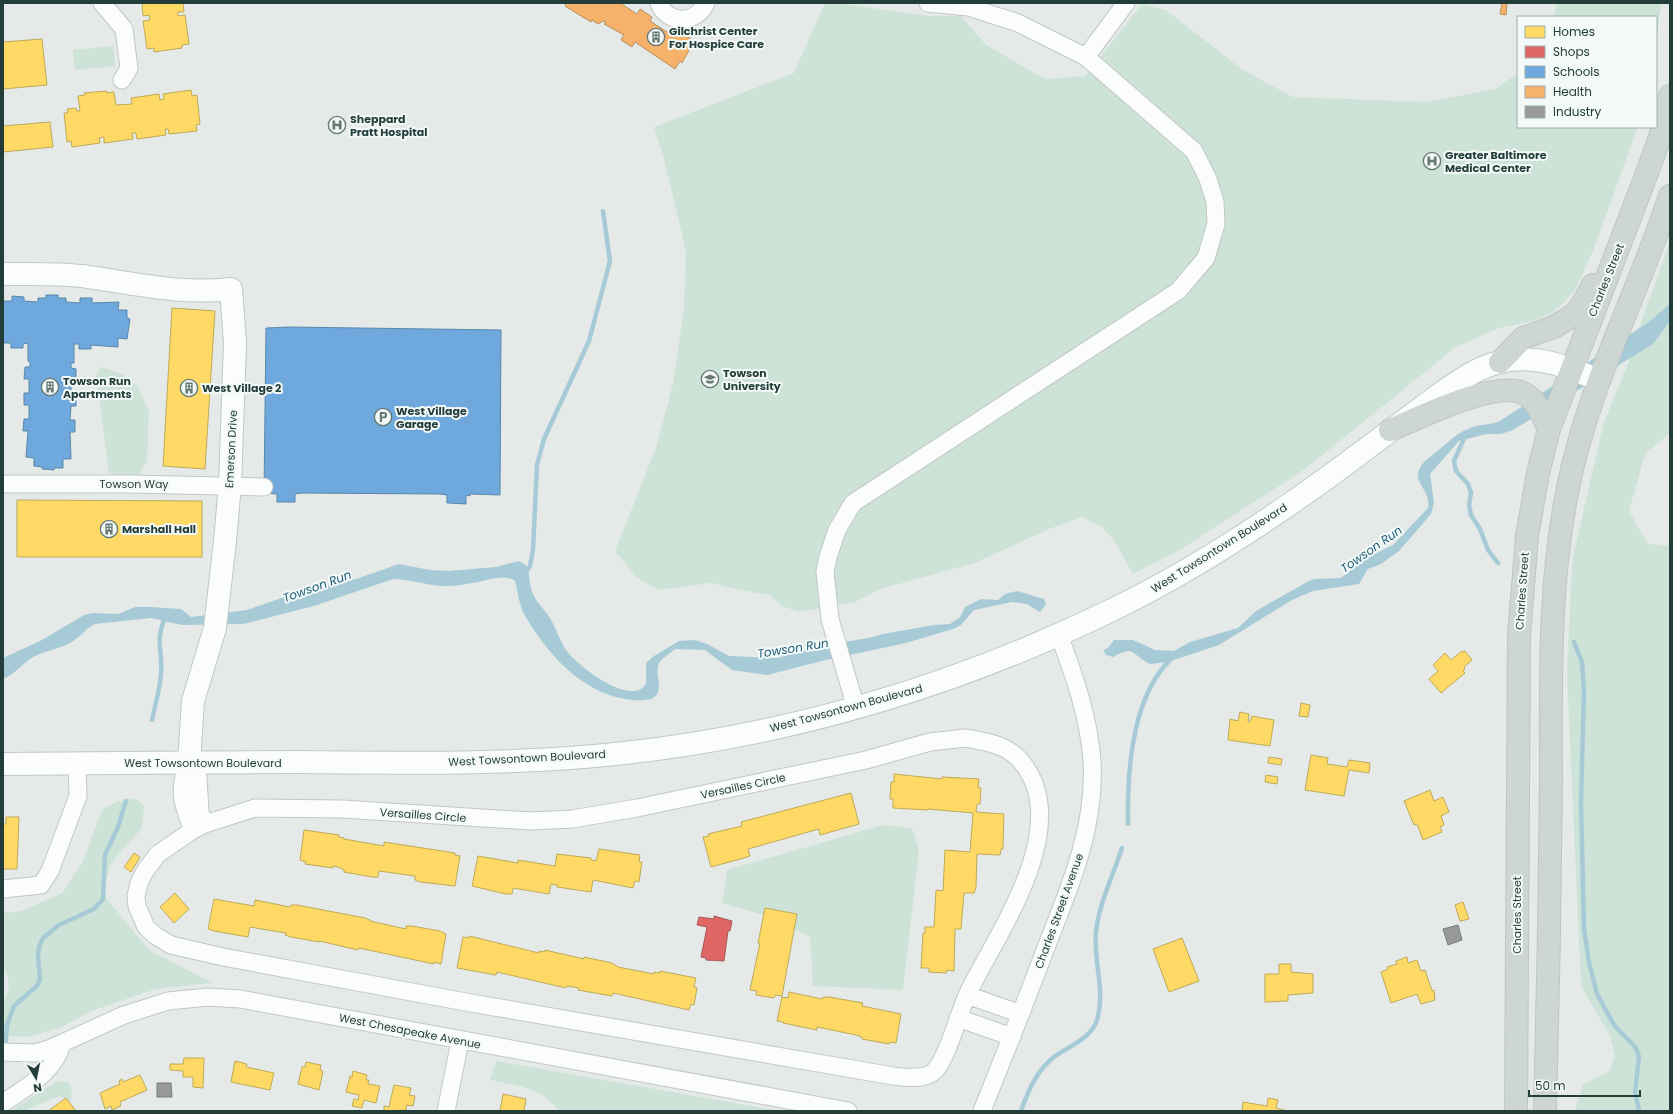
<svg xmlns="http://www.w3.org/2000/svg" width="1673" height="1114" viewBox="0 0 1673 1114" font-family="Poppins,sans-serif">
<style>
.green{fill:#cee3d8}
.water{fill:#a7cad7}
.homes{fill:#ffd966;stroke:#bdaa59}
.shops{fill:#e06666;stroke:#a75a59}
.schools{fill:#6fa8dc;stroke:#5888ab}
.health{fill:#f6b26b;stroke:#b78f5c}
.industry{fill:#999;stroke:#767d7c}
.lines{fill:none;stroke-linecap:round;stroke-linejoin:round}
.stream{stroke:#a7cad7;stroke-width:4.5}
.street-casing{stroke:#c2c7c5;stroke-width:19}
.secondary-casing{stroke:#c0c8c6;stroke-width:24}
.primary-casing{stroke:#bdc6c4;stroke-width:24}
.street{stroke:#fbfcfc;stroke-width:17}
.secondary{stroke:#fbfcfc;stroke-width:22}
.primary{stroke:#ced6d4;stroke-width:22}
.labels{text-anchor:middle;dominant-baseline:central;stroke-width:4;stroke-linejoin:round;paint-order:stroke}
.poi-label{font-size:11px;font-weight:bold;fill:#233d3a;stroke:#f3f9f7;text-anchor:start}
.street-label{font-size:11px;fill:#233d3a;stroke:#f3f9f7}
.water-label{font-size:12px;font-style:italic;fill:#1d5c79;stroke:#f3f9f7}
</style>
<rect width="100%" height="100%" fill="#e5eae8"/>
<path class="green" d="M825,3H837L929,16H961L986,45L1045,79L1085,76L1142,4L1166,10L1243,70L1293,97L1427,102L1495,89L1518,73V127H1638L1593,251L1575,290L1562,305L1550,314L1533,321L1499,328L1456,347L1305,469L1180,550L1133,574L1115,542L1102,527L1082,517L1049,529L975,563L880,589L855,602L800,612L781,606L770,595L740,590L711,583L658,590L635,576L615,551L657,445L673,383L684,309L686,251L664,159L654,127L794,73Z
M1557,3H1661L1656,46V17H1553Z
M113,46L115,66L75,70L73,50Z
M1670,242V433L1645,454L1629,511L1648,544L1670,546V1111H1575L1583,1084L1610,1071L1615,1056L1610,1036L1581,986L1567,674L1572,561L1604,422L1634,349V342Z
M101,367L122,374L138,387L149,411L147,461L138,476L122,477L109,473L96,376Z
M135,798L144,806L142,828L111,863L104,886L106,898L143,943L153,952L212,983L156,989L91,1011L62,1027L28,1037L3,1036V1003L9,989L8,977L3,965V913L21,911L62,893L83,861L102,810L116,802Z
M883,825L912,828L919,851L903,990L813,986L810,937L770,917L722,903L727,870Z
M496,1061L779,1111H559C541,1087 518,1086 490,1080Z
M57,1081L69,1082L72,1092L71,1101L59,1096L24,1111H11Z"/>
<path class="water" d="M1670,304V321L1653,344L1513,430L1501,434H1486L1459,441L1430,474L1434,503L1431,514L1399,551L1381,564L1368,569L1359,584L1313,591L1292,600L1219,645L1168,662L1150,664C1130,654 1136,645 1113,657L1106,655L1103,650L1108,648L1114,640H1133L1155,650L1174,651L1190,642L1238,628L1256,611L1307,582L1314,579L1341,578L1370,556L1393,545L1428,508C1431,493 1416,483 1418,474C1419,464 1428,459 1435,453C1449,442 1455,433 1473,427C1482,424 1491,425 1500,421L1650,321Z
M519,561L527,566C530,576 529,586 534,596C538,604 545,610 550,618C558,631 561,647 573,658C586,671 631,706 646,684V663L654,656L679,641L695,640L707,644L729,656L777,658L821,646L868,638L883,634L934,625L950,624L960,617L965,607L981,599L998,600L1005,594L1017,591L1044,599L1046,604L1040,612L1027,604L1012,602L974,610L961,625L953,629L906,643L826,660L767,675L732,670L705,650L675,649C671,653 662,658 659,663C654,673 665,691 653,698C645,702 634,700 625,699C580,691 548,654 525,616C519,605 518,592 515,581C504,573 486,581 473,583C464,584 452,587 442,586C425,585 410,579 393,579L314,606L243,624L182,625L151,618L95,624C86,628 82,636 73,641C61,649 46,650 33,657C22,664 15,674 3,679V658L40,641L84,615L93,613L118,614L135,607H150L181,609L191,617L247,610L299,592L356,579L399,564L430,570L448,571L496,567Z"/>
<path class="homes" d="M142,3H183L184,12H178V16L185,15L189,44L182,45V48L154,52V48L147,49L143,21L150,20L149,15L143,16Z
M42,39L47,85L3,89V42Z
M191,90L192,96L197,95L200,124L196,125L197,131L169,134L168,129H165L166,135L137,139L136,133H132L133,139L104,143V137L99,138L100,143L72,147L71,141L67,142L64,113H68L67,109L76,108L77,111H80L78,96L85,95L84,93L107,91V93L114,92L116,105L132,104L131,98L159,94L160,100L164,99L163,94Z
M50,122L53,147L3,152V126Z
M172,308L215,311L205,469L163,466Z
M17,500L202,501V557H17Z
M1462,651L1463,652L1465,651L1472,660L1464,667L1465,669L1463,671L1465,673L1441,693L1429,679L1438,671L1433,665L1445,653L1451,660Z
M1301,703L1310,705L1308,717L1299,716Z
M1240,712L1249,714L1248,722H1250L1252,716L1274,720L1270,746L1228,740L1230,719L1238,721Z
M1311,755L1328,758L1327,764L1347,767L1349,760L1370,763L1369,773L1349,770L1344,796L1305,790Z
M1269,757L1282,759L1281,765L1268,763Z
M894,774L942,779V777L979,779L978,788H981L980,804H977L976,812L1004,814L1003,849H1001L1000,855L977,854L976,887L974,893H964L961,929H955L954,971L947,970L946,973L929,972V968H921L923,933H925V927H934L936,890L943,891L945,850L970,852L973,813L928,809V810L893,808V799H890L891,782H894Z
M1266,775L1278,777L1277,784L1265,782Z
M1430,790L1434,801L1443,797L1449,812L1441,816L1444,825L1440,827L1442,832L1423,840L1417,824L1414,825L1404,801Z
M851,793L859,824L820,835L819,829L748,849L750,856L744,858L711,867L703,837L709,836L708,834L742,826L741,822Z
M6,817H19L17,869H3V824H6Z
M304,830L339,835V837L344,838V839L384,846V842L455,853V855L460,856L455,886L420,882L415,880V876L379,871L378,877H372L344,872V870L338,867L333,866V868L305,864L306,862L300,860Z
M599,849L640,855L639,862H642L639,882L635,881L633,888L593,880L591,892L557,887V885L551,884L549,894L513,888L512,894H506L472,886L478,856L518,863V860L555,866L557,854L591,858V860L596,861Z
M134,853L140,857L131,872L124,867Z
M175,893L189,909L174,923L160,907Z
M214,899L254,906L255,900L290,907L291,905H297L365,918L370,920V921L406,929V926H412L440,931L446,934L441,964L434,962V964L359,948L358,950L319,941V942L291,937L285,935L286,933L250,927L248,937L214,931L208,929Z
M1463,902L1469,919L1460,921L1455,905Z
M765,908L797,914L782,996L775,995L774,998L756,995L757,991L750,990L760,943H758Z
M469,936L539,953V951L545,952V950L584,959V957L612,963L618,967L654,974V972L660,973V971L696,978L694,987L697,988L694,1005L691,1004L689,1010L613,993L612,996L606,995L578,990L579,988L567,986L566,988L497,972L496,975L457,968L463,937L469,938Z
M1182,938L1199,981L1169,992L1153,949Z
M1407,957L1408,963L1417,960L1421,971L1425,970L1432,991L1434,990L1435,1000L1421,1004L1417,994L1391,1003L1381,972L1388,969L1387,967L1397,964L1396,961Z
M1279,964H1291V972L1313,974V993L1288,995V1001L1265,1002V974H1279Z
M789,992L822,999L823,997H829L863,1003L862,1006L901,1014L896,1043L890,1042L889,1044L862,1039V1037L856,1035L817,1027V1030L783,1023V1022L777,1021L782,997L788,998Z
M184,1058H204L203,1088L193,1087V1077H183V1071L170,1070V1064H183Z
M235,1061L247,1064L246,1067L274,1073L270,1090L231,1082Z
M306,1062L321,1065L320,1070L323,1071L319,1090L298,1084L302,1067H305Z
M353,1071L367,1075L366,1080H369L368,1084L380,1086L376,1103L364,1100L362,1108L352,1106L354,1099L358,1100L359,1095L346,1092L350,1076L352,1077Z
M140,1075L147,1090L120,1102L121,1106L112,1110L111,1106L105,1109L100,1093L120,1084L119,1081L122,1079L123,1082Z
M394,1085L411,1088L409,1095L415,1096L413,1106L407,1105L406,1110L384,1111V1106L389,1107Z
M503,1094L526,1099L524,1111H500Z
M66,1098L76,1111H48Z
M1268,1098L1278,1100L1276,1108L1287,1111H1242L1243,1102L1267,1106Z"/>
<path class="shops" d="M714,916L732,921L730,931H728L724,961L706,960V958L701,957L707,927L697,925L699,917L714,919Z"/>
<path class="schools" d="M46,295H58V298H66V302L80,303V298H92V303L119,302L118,310H127V318L130,319L127,339L118,338V347L91,345V349H79V344H74V363H71V368L76,369V380H71V394H76V406H71L70,420H75V432H70L71,459H63V468H54V470L42,469V467L34,466V458L26,457L28,431H23L24,419H29V405H24V393H29V379H24L25,367H30V362L28,361V343L23,344V348H11V343H3V301H12V296L24,297V301L38,302V298H46Z
M289,327L501,330L500,495L470,494V496L466,495V504L449,503H447V495L440,494L302,493L295,494V502H277V494L264,493L266,328Z"/>
<path class="health" d="M566,3H620L637,14L640,9L652,17L650,21L670,34L674,28L694,41L682,63L680,61L675,69L635,42L632,47L621,40L624,35L604,24L606,22L603,21L598,24L592,20L591,22L565,6Z
M1502,3H1507L1506,15L1500,14Z"/>
<path class="industry" d="M1458,925L1462,940L1448,945L1443,929Z
M157,1083H171L172,1097H157Z"/>
<g class="lines">
<path class="stream" d="M1466,434L1454,461L1456,471L1468,484L1471,493L1469,505L1471,515L1480,529L1488,550L1498,563
M525,573L530,566L533,550L537,465L544,439L589,341L610,261L603,211
M1574,642L1582,662L1584,691L1581,802L1584,929L1589,962L1597,994L1614,1025L1636,1048L1639,1057L1635,1092L1639,1111
M152,720C155,705 160,689 161,674C163,649 154,641 166,616
M1128,824C1127,772 1131,697 1171,659
M5,1048L7,1025L14,1006L37,986L40,979L38,958L39,947L43,938L59,925L94,909L103,899L105,855L118,827L126,801
M1021,1111C1028,1091 1037,1070 1054,1057C1067,1047 1092,1038 1097,1020C1106,990 1093,962 1096,932C1099,903 1113,876 1122,848"/>
<defs>
<path id="street" d="M102,3L124,29L129,68L122,80
M659,3C667,25 697,24 706,3
M1086,57L1126,3
M3,484H131L264,487
M856,708L830,619L825,572L828,557L837,530L853,503L1178,291L1206,258L1216,224L1215,202L1208,179L1194,151L1086,57L1018,23L968,7L928,3
M965,738C999,743 1020,749 1034,783C1059,848 996,936 968,993C959,1011 947,1063 932,1073C922,1080 904,1077 893,1076L471,1003L223,957L171,945L156,936L146,927L137,906L136,896L139,883L145,871L158,854L193,830L205,824L255,808L343,809L531,821L572,819L637,808L866,760L930,742Z
M189,762C177,790 182,803 193,830
M189,762L198,777L200,812L205,824
M3,889L41,885L50,871L78,796L77,763
M967,995L1021,1014
M958,1018L1012,1037
M3,1052L35,1053L49,1049L124,1015L168,1001L208,997L240,999L848,1111
M3,1103C25,1088 55,1072 62,1044
M446,1111L460,1041
M982,1111C1003,1058 1025,1004 1045,950C1069,889 1096,828 1092,761C1089,717 1074,675 1059,635"/>
<path id="secondary" d="M3,274C30,274 56,273 82,276C132,283 180,295 231,289L235,343L230,485L225,541L215,628L193,701L189,762
M3,764C102,763 202,762 301,762C409,763 518,765 625,753C795,734 960,684 1114,609C1190,572 1262,525 1331,475C1365,450 1399,424 1433,399C1454,384 1475,368 1500,362C1536,353 1566,367 1599,380"/>
<path id="primary" d="M1500,362L1523,338L1554,327L1575,314L1582,305L1593,285
M1390,430C1419,418 1498,378 1525,394C1537,401 1543,417 1549,429
M1516,1111L1519,635L1527,536L1538,473L1549,429L1647,173L1660,137L1670,96
M1545,1111C1548,1001 1550,892 1551,782C1551,684 1548,585 1568,488C1588,386 1638,294 1670,196"/>
</defs>
<use href="#street" class="street-casing"/>
<use href="#secondary" class="secondary-casing"/>
<use href="#primary" class="primary-casing"/>
<use href="#street" class="street"/>
<use href="#secondary" class="secondary"/>
<use href="#primary" class="primary"/>
</g>
<defs>
<symbol id="building-ring" viewBox="-11 -11 22 22"><circle r="9.5" fill="#f3f9f7" stroke="#677a77" stroke-width="1.5"/><path d="M-4-6H4V6H1V3H-1V6H-4ZM-2.5-4.3h1.7v1.8h-1.7ZM.8-4.3h1.7v1.8H.8ZM-2.5-1h1.7V.8h-1.7ZM.8-1h1.7V.8H.8Z" fill="#677a77"/></symbol>
<symbol id="hospital-ring" viewBox="-11 -11 22 22"><circle r="9.5" fill="#f3f9f7" stroke="#677a77" stroke-width="1.5"/><path d="M-5-5h3v3.5h4V-5h3V5h-3V1.5h-4V5h-3Z" fill="#677a77"/></symbol>
<symbol id="university-ring" viewBox="-11 -11 22 22"><circle r="9.5" fill="#f3f9f7" stroke="#677a77" stroke-width="1.5"/><path d="M0-5L7-2L0 1L-7-2ZM-4 1L0 2.5L4 1V4Q0 6-4 4Z" fill="#677a77"/></symbol>
<symbol id="parking-ring" viewBox="-11 -11 22 22"><circle r="9.5" fill="#f3f9f7" stroke="#677a77" stroke-width="1.5"/><path d="M-3.5-5.5H1a3.5 3.5 0 0 1 0 7H-1V5.5H-3.5ZM-1-3.4V-.6H.8a1.4 1.4 0 0 0 0-2.8Z" fill="#677a77"/></symbol>
</defs>
<g fill-rule="evenodd">
<use href="#building-ring" x="646" y="27" width="20" height="20"/>
<use href="#hospital-ring" x="327" y="115" width="20" height="20"/>
<use href="#hospital-ring" x="1422" y="151" width="20" height="20"/>
<use href="#university-ring" x="700" y="369" width="20" height="20"/>
<use href="#building-ring" x="40" y="377" width="20" height="20"/>
<use href="#building-ring" x="179" y="378" width="20" height="20"/>
<use href="#parking-ring" x="373" y="407" width="20" height="20"/>
<use href="#building-ring" x="99" y="519" width="20" height="20"/>
</g>
<g class="labels">
<g class="poi-label">
<text x="669" y="31">Gilchrist Center<tspan x="669" dy="13">For Hospice Care</tspan></text>
<text x="350" y="119">Sheppard<tspan x="350" dy="13">Pratt Hospital</tspan></text>
<text x="1445" y="155">Greater Baltimore<tspan x="1445" dy="13">Medical Center</tspan></text>
<text x="723" y="373">Towson<tspan x="723" dy="13">University</tspan></text>
<text x="63" y="381">Towson Run<tspan x="63" dy="13">Apartments</tspan></text>
<text x="202" y="388">West Village 2</text>
<text x="396" y="411">West Village<tspan x="396" dy="13">Garage</tspan></text>
<text x="122" y="529">Marshall Hall</text>
</g>
<g class="street-label">
<text transform="translate(1606 280) rotate(-68)">Charles Street</text>
<text transform="translate(231 449) rotate(-87)">Emerson Drive</text>
<text x="134" y="484">Towson Way</text>
<text transform="translate(1219 548) rotate(-32)">West Towsontown Boulevard</text>
<text transform="translate(1522 591) rotate(-86)">Charles Street</text>
<text transform="translate(846 708) rotate(-15)">West Towsontown Boulevard</text>
<text transform="translate(527 758) rotate(-3)">West Towsontown Boulevard</text>
<text x="203" y="763">West Towsontown Boulevard</text>
<text transform="translate(743 786) rotate(-12)">Versailles Circle</text>
<text transform="translate(423 815) rotate(4)">Versailles Circle</text>
<text transform="translate(1059 911) rotate(-70)">Charles Street Avenue</text>
<text transform="translate(1517 915) rotate(-90)">Charles Street</text>
<text transform="translate(410 1031) rotate(11)">West Chesapeake Avenue</text>
</g>
<g class="water-label">
<text transform="translate(1371 549) rotate(-35)">Towson Run</text>
<text transform="translate(317 586) rotate(-20)">Towson Run</text>
<text transform="translate(793 648) rotate(-9)">Towson Run</text>
</g>
</g>
<rect width="1673" height="1114" fill="none" stroke="#233d3a" stroke-width="8"/>
<rect x="1517" y="16" width="140" height="112" fill="#f3f9f7" stroke="#a0aeab"/>
<rect x="1525" y="26" width="20" height="12" fill="#ffd966" stroke="#a0aeab"/>
<text x="1553" y="36" font-size="12" fill="#233d3a">Homes</text>
<rect x="1525" y="46" width="20" height="12" fill="#e06666" stroke="#a0aeab"/>
<text x="1553" y="56" font-size="12" fill="#233d3a">Shops</text>
<rect x="1525" y="66" width="20" height="12" fill="#6fa8dc" stroke="#a0aeab"/>
<text x="1553" y="76" font-size="12" fill="#233d3a">Schools</text>
<rect x="1525" y="86" width="20" height="12" fill="#f6b26b" stroke="#a0aeab"/>
<text x="1553" y="96" font-size="12" fill="#233d3a">Health</text>
<rect x="1525" y="106" width="20" height="12" fill="#999999" stroke="#a0aeab"/>
<text x="1553" y="116" font-size="12" fill="#233d3a">Industry</text>
<g transform="translate(36 1078) rotate(170)" stroke="#f3f9f7" stroke-width="3" paint-order="stroke">
<path d="M0-3L7 15L0 10L-7 15Z" fill="#233d3a"/>
<text y="-6" font-size="11" font-weight="bold" text-anchor="middle" fill="#233d3a">N</text>
</g>
<path d="M1529 1090v6h111v-6" fill="none" stroke="#233d3a" stroke-width="2"/>
<text x="1535" y="1090" font-size="12" fill="#233d3a" stroke="#f3f9f7" stroke-width="3" paint-order="stroke">50 m</text>
</svg>
